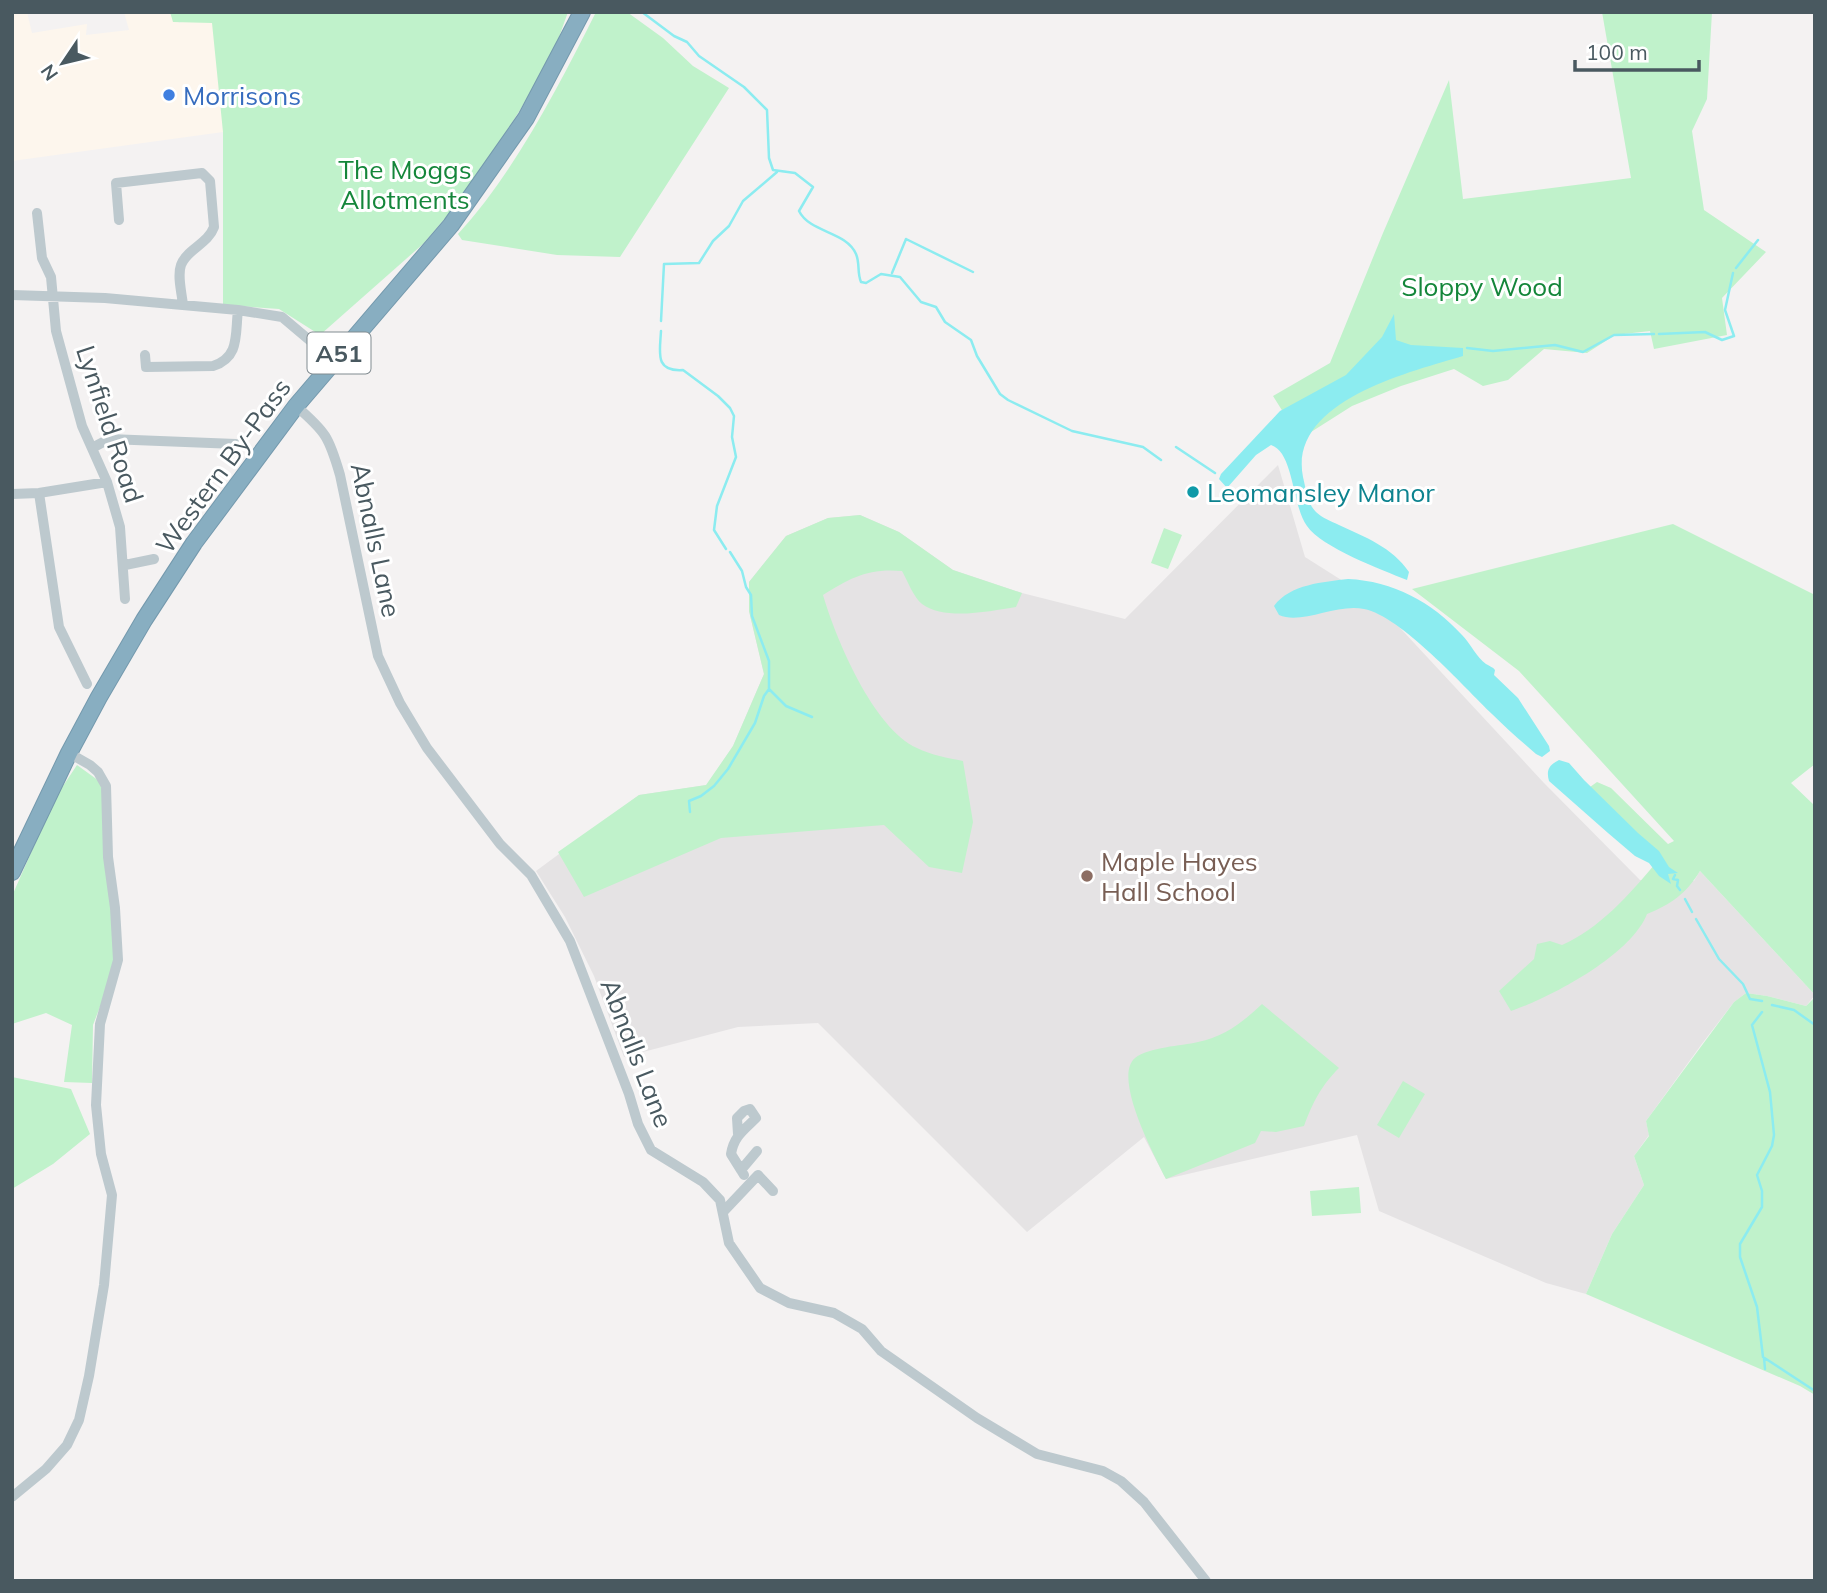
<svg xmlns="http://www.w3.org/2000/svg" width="1827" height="1593" viewBox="0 0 1827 1593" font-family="Mulish,sans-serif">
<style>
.commercial{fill:#fdf6ed}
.education{fill:#e5e3e4}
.green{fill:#c0f2cb}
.water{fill:#8cecf0}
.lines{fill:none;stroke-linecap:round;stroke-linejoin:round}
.stream{stroke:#8cecf0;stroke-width:2.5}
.highway-casing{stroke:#7499ad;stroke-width:18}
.minor{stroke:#bdc9ce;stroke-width:10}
.highway{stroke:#88aec1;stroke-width:16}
.shop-dot{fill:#3f7fe0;stroke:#fff;stroke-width:2.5}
.culture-dot{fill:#0f9aa8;stroke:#fff;stroke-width:2.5}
.education-dot{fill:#8d6e63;stroke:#fff;stroke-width:2.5}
.labels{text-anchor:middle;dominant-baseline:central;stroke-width:6;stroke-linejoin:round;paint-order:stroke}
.shield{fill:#fff;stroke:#808b90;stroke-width:2}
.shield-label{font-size:24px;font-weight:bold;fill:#495960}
.shop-label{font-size:26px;fill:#366cbe;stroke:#fff;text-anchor:start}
.park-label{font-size:26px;fill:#14863a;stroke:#fff}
.street-label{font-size:26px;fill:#495960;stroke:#fff}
.culture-label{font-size:26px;fill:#0d838f;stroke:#fff;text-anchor:start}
.education-label{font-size:26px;fill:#785e54;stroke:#fff;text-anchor:start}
</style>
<rect width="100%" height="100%" fill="#f4f2f2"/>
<path class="commercial" d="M12,12H27L32,33L87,24L86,35L129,30L124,12H175L179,23L213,13L218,17L223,132L12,161Z"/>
<path class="education" d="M1278,465L1305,557L1376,602L1544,783L1640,880L1694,881L1700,871L1815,995L1806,1006L1767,996L1746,993L1734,1002L1701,1045L1646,1121L1649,1135L1634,1156L1644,1185L1612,1234L1586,1294L1546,1283L1379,1211L1357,1135L1166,1179L1144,1137L1027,1232L818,1023L738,1027L624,1057L594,976L565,917L536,871L639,795L707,785L733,746L764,674L749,611V582L786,536L828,518L860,515L899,532L953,570L1022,593L1125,619Z"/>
<path class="green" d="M170,12H568L554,51L520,110L466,194L423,244L320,335L279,309L223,305V132L212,23L173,22Z
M596,12H627L663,38L693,66L729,88L620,257L557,255L462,240L458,234C514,173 559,86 596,12Z
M1602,12H1712L1707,99L1692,131L1704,210L1766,252L1722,298L1727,335L1654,349L1650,331L1615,335L1587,353L1544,349L1508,380L1483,386L1454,369L1401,386L1352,406L1300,439L1273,396L1330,363L1383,233L1449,80L1463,199L1631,178Z
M860,515L899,532L953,570L1022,593L1016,607C990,611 945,621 922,604C914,598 907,580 902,571C868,568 850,578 823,595C836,639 873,728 917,748C931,755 948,758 963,761L973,822L962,873L929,867L884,825L721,838L584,897L558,852L639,795L706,785L733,746L764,674L749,611V582L786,536L828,518Z
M1673,524L1815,595V764L1791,783L1815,806V995L1700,871C1687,893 1670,905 1647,914C1631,955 1552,997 1511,1011L1499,991L1534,959L1537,944L1550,941L1562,945C1600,928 1628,896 1655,864L1590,787L1597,782L1611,788L1668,844L1674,841L1519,671L1412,589Z
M1164,528L1182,535L1168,569L1151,563Z
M77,765L106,786L118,960L93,1025L92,1083L64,1082L72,1025L46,1013L12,1024V896L55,798Z
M1746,993L1767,996L1806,1006L1815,997V1395L1800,1386L1586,1294L1612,1234L1644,1185L1634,1156L1649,1136L1646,1121L1734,1002Z
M1262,1004L1339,1068C1321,1086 1313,1102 1304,1126L1276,1132L1261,1131L1255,1143L1166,1179C1155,1157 1112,1077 1135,1058C1149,1047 1181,1046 1198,1042C1224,1037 1243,1022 1262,1004Z
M12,1077L71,1089L90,1134L53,1164L12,1189Z
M1403,1081L1425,1094L1399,1138L1377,1125Z
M1359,1187L1361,1213L1312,1216L1310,1191Z"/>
<path class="water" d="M1394,314L1396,340L1411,345L1463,348V356C1410,372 1288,401 1303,477C1306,489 1307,503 1316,512C1322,518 1331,521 1339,525C1365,537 1392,547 1409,572L1407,580C1382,570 1321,547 1307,526C1292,506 1294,452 1271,445L1256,455L1227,488L1219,479L1221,474L1280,411L1346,375L1382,337Z
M1348,579C1393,581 1432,602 1462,635C1470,643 1477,658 1486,664C1489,666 1493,667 1495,670L1494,675L1518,698L1549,746L1550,751L1542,757L1536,754C1521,741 1506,728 1492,714C1464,687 1401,616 1364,609C1337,603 1302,625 1279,615L1274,606C1290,584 1324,582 1348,579Z
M1559,760L1569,763L1584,780L1638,833L1659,851L1669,867L1678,873L1668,874L1671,884L1659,876L1649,863L1635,856L1608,833L1549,781C1546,770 1549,765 1559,760Z"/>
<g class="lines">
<path class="stream" d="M642,12L674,36L687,42L699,56L744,87L767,110L769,158L773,170L795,173L813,187L799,211C810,233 846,231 856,254C860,263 857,273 861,282L866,283L881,274L900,277L921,302L936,307L945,322L971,340L977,356L1000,394L1008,400L1072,431L1143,447L1161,460
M1736,268L1758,240
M892,273L906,239L973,272
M661,321L664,264L699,263L713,241L729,226L743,201L777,172
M661,331C660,352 654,372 683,370L718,396L730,408L734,416L732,437L736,457L717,506L714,530L726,549
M1659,334L1705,332L1722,340L1734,336L1725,310L1733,273
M1467,348L1493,351L1555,345L1583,352L1614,335L1654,334
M1176,447L1215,473
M769,689L786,706L812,717
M690,812L689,801L701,796L714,786L728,769L755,723L764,696L769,689V661L752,616L751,595L746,587L742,571L730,552
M1675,875L1673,879L1678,880L1677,886L1680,890
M1685,899L1692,912
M1696,919L1719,959L1743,984L1750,999L1762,1001
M1772,1005L1794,1010L1815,1025
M1762,1012L1752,1025L1770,1092L1774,1135L1772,1146L1757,1175L1762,1191V1207L1740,1244V1257L1757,1307L1763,1357L1815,1391
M1764,1358L1765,1369"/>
<defs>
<path id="highway" d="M12,872L69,753L99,697L144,620L194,543L296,406L451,225L526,118L582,12"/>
</defs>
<use href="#highway" class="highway-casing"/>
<path class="minor" d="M37,213L42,258L51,277L56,331L82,426L107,482L120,527L125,599
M119,220L116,183L202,173L210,181L214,227C208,244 187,249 181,265C177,276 182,294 183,305
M12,295L105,298L238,310L282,317L333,360
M145,355L146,367L213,366C240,357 235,335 238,310
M296,406C326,432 329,437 340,475L378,656L400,703L427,748L500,844L531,875L570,941L629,1094L638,1124L651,1150L703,1182L720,1200L729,1243L760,1288L789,1303L834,1313L862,1329L881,1351L977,1418L1037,1454L1103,1471L1121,1481L1144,1502L1206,1581
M92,448L109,439L236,444
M39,493L59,627L87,684
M12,494L39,493L107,482
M125,565L154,559
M738,1134L737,1118L744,1111L750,1109L756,1118C744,1130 734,1136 731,1154L741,1170
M744,1175L741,1170L757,1151
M723,1212L758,1175L773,1191
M12,1497L46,1469L67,1445L79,1420L89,1376L104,1285L112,1195L101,1154L96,1105L100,1024L118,960L115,908L108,857L106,786L98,772L90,765L69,753"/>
<use href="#highway" class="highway"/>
</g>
<circle class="shop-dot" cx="169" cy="95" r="7"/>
<circle class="culture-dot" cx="1193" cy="492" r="7"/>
<circle class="education-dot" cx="1087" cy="876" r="7"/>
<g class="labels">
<rect class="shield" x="307.5" y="332.5" width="63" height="41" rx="5"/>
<g class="shield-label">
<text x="339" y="353">A51</text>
</g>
<g class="shop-label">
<text x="183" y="95">Morrisons</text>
</g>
<g class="park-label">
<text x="405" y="169">The Moggs<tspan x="405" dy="30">Allotments</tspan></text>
<text x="1482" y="286">Sloppy Wood</text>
</g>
<g class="street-label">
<text transform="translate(110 424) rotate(72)">Lynfield Road</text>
<text transform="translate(223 466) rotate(-54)">Western By-Pass</text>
<text transform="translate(376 540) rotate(78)">Abnalls Lane</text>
<text transform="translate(637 1053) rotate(69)">Abnalls Lane</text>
</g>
<g class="culture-label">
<text x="1207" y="492">Leomansley Manor</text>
</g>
<g class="education-label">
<text x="1101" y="861">Maple Hayes<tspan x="1101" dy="30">Hall School</tspan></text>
</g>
</g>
<rect width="1827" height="1593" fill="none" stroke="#495960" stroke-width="28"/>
<g transform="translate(63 63) rotate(235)" stroke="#ffffff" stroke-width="5" paint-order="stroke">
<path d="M0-5L12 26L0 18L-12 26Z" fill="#495960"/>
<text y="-10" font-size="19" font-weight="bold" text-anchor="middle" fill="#495960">N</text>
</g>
<path d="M1575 60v10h124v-10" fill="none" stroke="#495960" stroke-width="3.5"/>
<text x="1586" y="60" font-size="21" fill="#495960" stroke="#ffffff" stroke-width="5" paint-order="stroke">100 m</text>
</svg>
